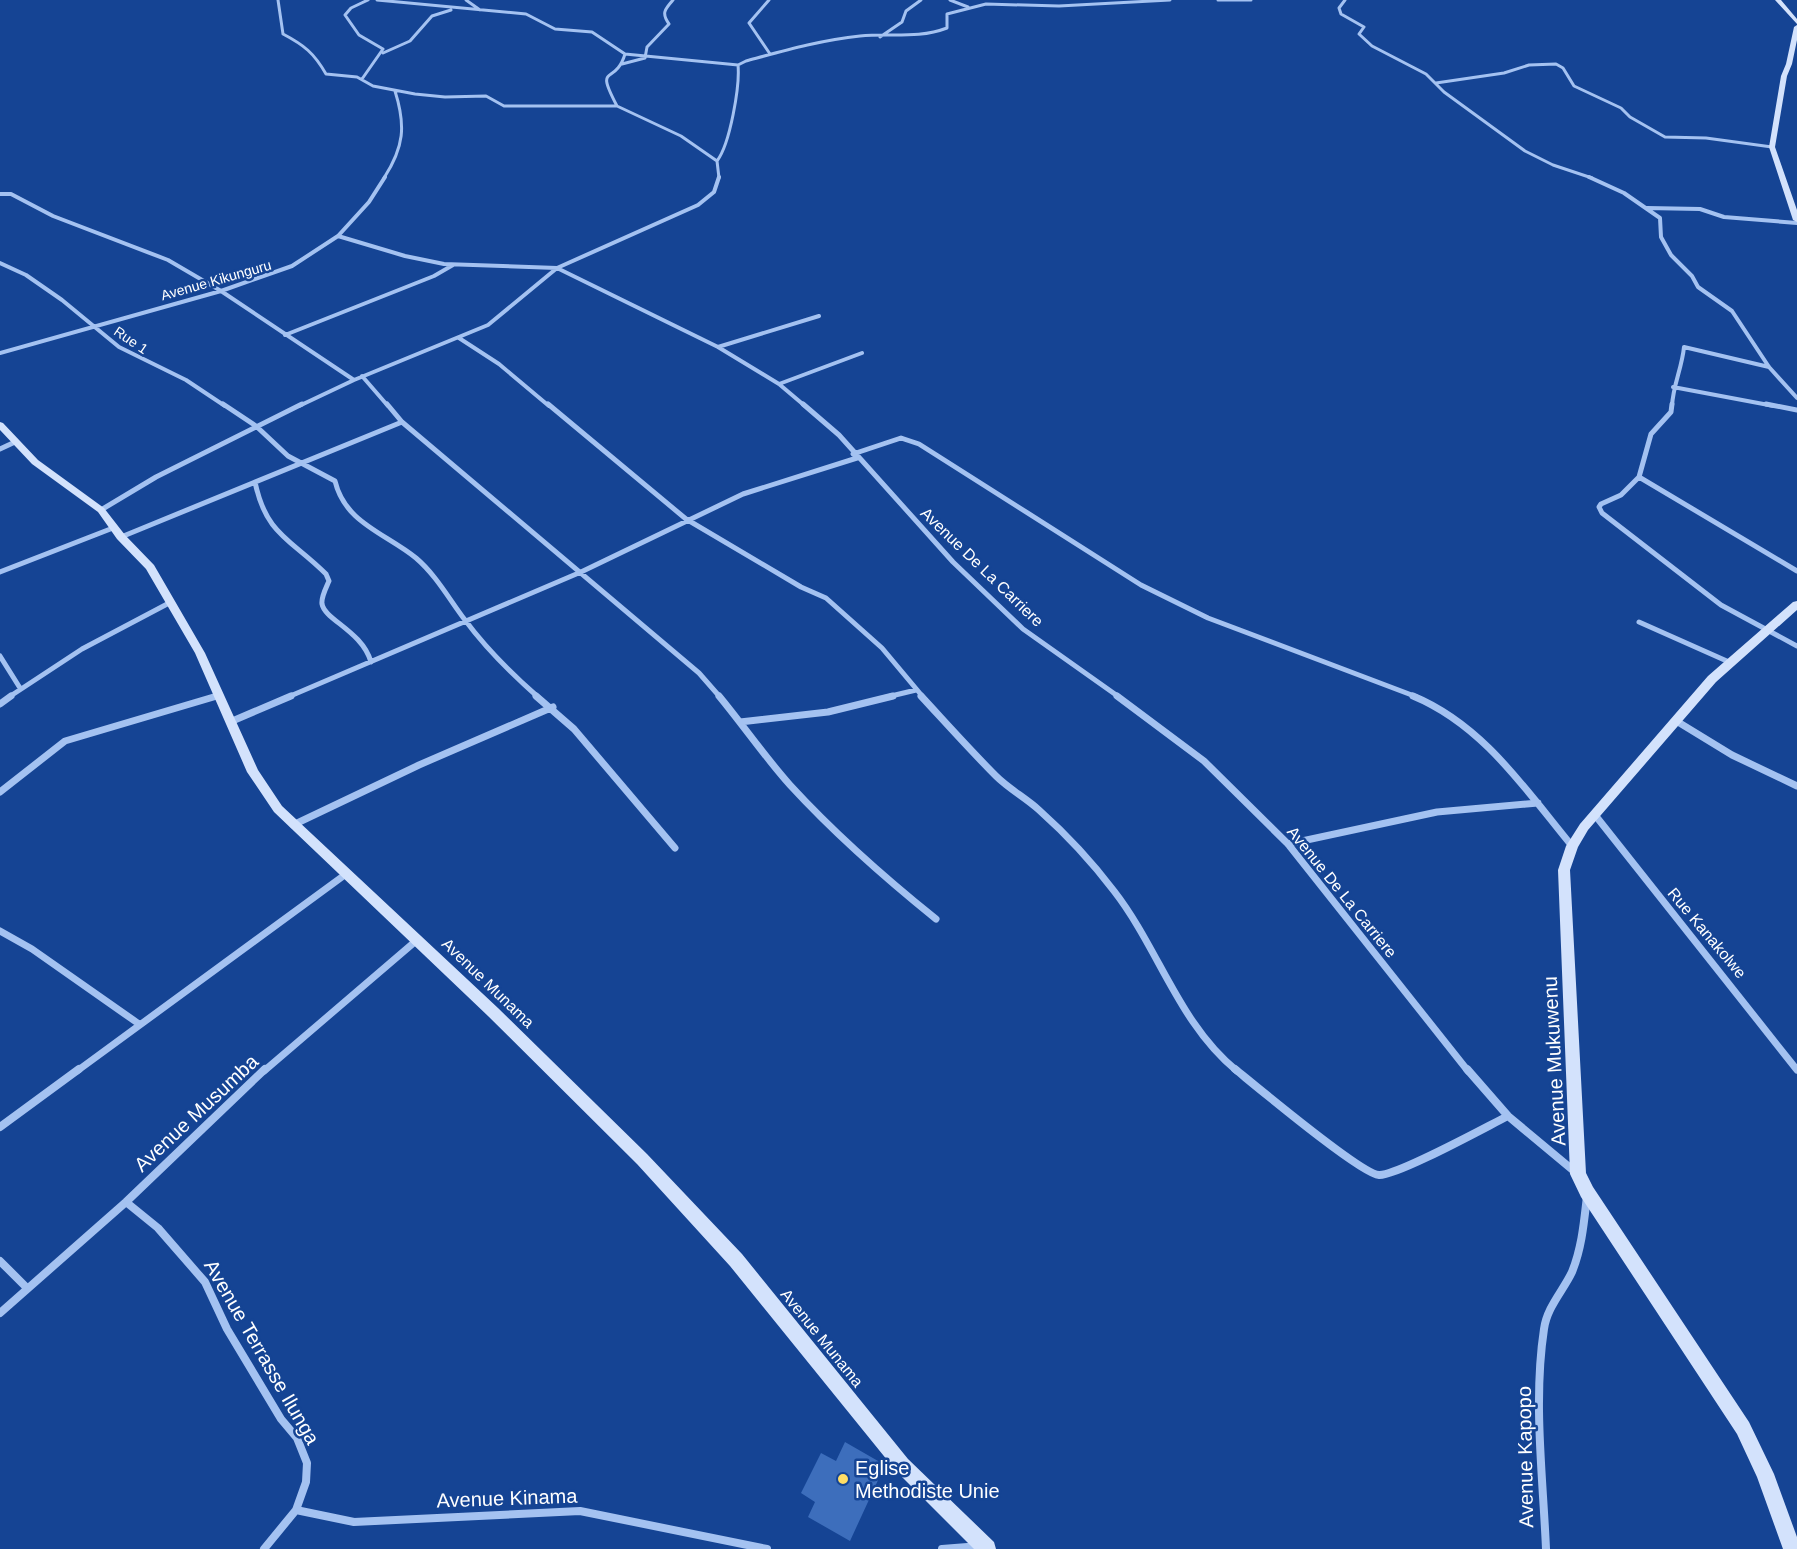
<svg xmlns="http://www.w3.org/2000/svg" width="1797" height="1549" viewBox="0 0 1797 1549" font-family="Helvetica,sans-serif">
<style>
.building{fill:#3d6ebc}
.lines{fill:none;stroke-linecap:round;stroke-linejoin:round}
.street-far4{stroke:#a4c2f1;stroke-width:3}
.street-far3{stroke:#a4c2f1;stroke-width:4}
.street-far2{stroke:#a4c2f1;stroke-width:5}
.street-far1{stroke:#a4c2f1;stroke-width:7}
.street{stroke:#a4c2f1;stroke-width:8}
.secondary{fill:#d3e2fc;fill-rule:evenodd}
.poi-dot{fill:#ffdd65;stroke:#154494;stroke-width:2}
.labels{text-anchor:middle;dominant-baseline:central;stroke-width:5;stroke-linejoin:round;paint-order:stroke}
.far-street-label{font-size:14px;fill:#fff;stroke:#154494}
.street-label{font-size:16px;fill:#fff;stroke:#154494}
.near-street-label{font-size:20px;fill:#fff;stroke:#154494}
.near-poi-label{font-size:20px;fill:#fff;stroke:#154494;text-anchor:start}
</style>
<rect width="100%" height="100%" fill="#154494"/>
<path class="building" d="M845,1442L885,1465L850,1541L808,1517L815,1502L801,1493L821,1453L836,1461Z"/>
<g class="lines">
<path class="street-far4" d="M278,0L283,34C304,45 314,53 326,74L357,77L373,86L415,94L445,97L486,96L504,106H617L681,136L717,161L719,178
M377,0L526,14L555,29L592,32L625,54C615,87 594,62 617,106
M466,0L480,10
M769,0L749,23L770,54
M950,0L968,7
M1218,0H1251
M1345,0L1339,8L1341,14L1364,27L1359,34L1372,46L1426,74L1444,92L1525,151L1553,165L1592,178
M880,37L902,22L906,11L921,0
M383,53L410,41L432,16L451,10
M625,54L738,65
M622,64L645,58L647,47L669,24C661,13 665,9 673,0
M362,79L383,49L359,35L345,15L351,8L368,0
M1436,83L1504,73L1529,65L1556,64L1563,68L1574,86L1621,108L1630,117L1665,137L1706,138L1772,147
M717,161C730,144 740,86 738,65L746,61C783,51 821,40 860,36C890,33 918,39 947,28V14L986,4L1059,6L1170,0
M384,178C404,147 406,126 395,91"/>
<path class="street-far3" d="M1589,177L1624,193L1660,218L1661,237L1671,255L1692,276L1698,287L1732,311L1769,367L1797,398
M0,194H11L53,216L168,260L221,291L354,380
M1647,208L1700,209L1724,217L1797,223
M338,236L405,256L444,264L557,268L718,347L779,384L805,406
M0,263L26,275L62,300L119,347L186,380L225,406
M285,335L434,276L453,265
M459,338L499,364L549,406
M718,347L819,316
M0,353L221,291L292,266L338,236L369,202L385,177
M362,376L388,406
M779,384L862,353
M1673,387L1774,406
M299,406L354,380L488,325L557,268L698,205L714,192L719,177
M1672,406C1673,385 1682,368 1684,347L1769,367"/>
<path class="street-far2" d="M223,404L256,426L288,456L335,481C345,523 385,533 416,558C436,575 449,599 465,620C485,647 513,675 538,697
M387,404L402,422L699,673L720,697
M548,404L686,519L801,587L826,598L882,648L923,697
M803,404L839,435L953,562L1023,629L1119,697
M1672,404L1671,412L1651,434L1639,477L1797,571
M1766,404L1797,410
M0,449L15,442
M853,454L901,438L919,444L1141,585L1208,618L1417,697
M1639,477L1621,495L1601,504L1599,507L1602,513L1721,605L1797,646
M255,482C266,535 291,539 326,574L329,581C326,588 321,597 322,604C325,620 362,631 371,662
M101,510L156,477L302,404
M121,537L402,422
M0,572L113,528
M1639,622L1729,662
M0,656L20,688
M9,697L82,649L171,602
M213,697L217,696
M288,697L581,572L743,494L857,458
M887,697L916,690"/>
<path class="street-far1" d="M536,696L574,729L675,848
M719,696C743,725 765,757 790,785C835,834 885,878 936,919
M921,696C946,723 970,750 996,776C1009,789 1026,798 1039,810C1067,835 1092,862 1114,891C1159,949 1179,1024 1237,1071
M1117,696L1204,761L1288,844L1468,1071
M1413,696C1483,725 1525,789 1572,846
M0,704L11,696
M230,722L291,696
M740,722L828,712L893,696
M1678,722L1732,755L1797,786
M0,792L65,741L217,696
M1595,815L1797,1070
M293,825L419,765L553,707
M1288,844L1437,812L1538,803
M0,931L32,949L139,1024
M77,1071L346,874
M264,1071L417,940"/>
<path class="street" d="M1235,1069C1256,1086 1361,1174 1379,1175C1397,1176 1486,1127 1508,1116
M1467,1069L1508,1116L1574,1171
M0,1127L79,1069
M126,1202L158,1228L205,1282L227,1329L281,1419L297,1438L307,1463L306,1482L296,1510L264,1549
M0,1261L26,1287
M0,1313L126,1202L265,1069
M296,1510L354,1522L580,1511L767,1549
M942,1549L980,1546
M1546,1549C1543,1477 1533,1401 1544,1329C1547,1307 1563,1291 1572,1272C1582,1247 1584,1222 1587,1196"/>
<path class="secondary" d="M1775,0H1781L1797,19V24Z
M1797,25V40L1792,64L1787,76L1775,147L1797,210V222L1793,220L1769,147L1781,76L1786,64L1794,27Z
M0,422L3,423L38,460L104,508L125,535L154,565L205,653L258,770L282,806L498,1008L647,1154L742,1254L908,1459L994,1542L996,1549H974L896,1471L730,1266L637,1164L488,1016L274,812L247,772L195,653L146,569L117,539L98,512L32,464L0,430Z
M1797,601V610L1716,682L1588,830L1578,847L1570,870L1586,1173L1593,1187L1749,1422L1774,1474L1797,1537V1549H1783L1757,1477L1737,1434L1581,1197L1570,1174L1558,870L1566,846L1580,824L1708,676L1793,602Z"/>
</g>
<circle class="poi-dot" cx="843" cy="1479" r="6"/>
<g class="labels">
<g class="far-street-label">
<text transform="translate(216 280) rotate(-16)">Avenue Kikunguru</text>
<text transform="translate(131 340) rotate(34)">Rue 1</text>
</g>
<g class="street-label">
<text transform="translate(982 567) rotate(44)">Avenue De La Carriere</text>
<text transform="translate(1342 892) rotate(51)">Avenue De La Carriere</text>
<text transform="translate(1707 933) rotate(50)">Rue Kanakolwe</text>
<text transform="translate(488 983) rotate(44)">Avenue Munama</text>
<text transform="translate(822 1338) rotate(51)">Avenue Munama</text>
</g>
<g class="near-street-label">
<text transform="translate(1554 1061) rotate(-93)">Avenue Mukuwenu</text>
<text transform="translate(196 1113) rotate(-43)">Avenue Musumba</text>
<text transform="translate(262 1352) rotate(60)">Avenue Terrasse Ilunga</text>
<text transform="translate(1525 1457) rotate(-91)">Avenue Kapopo</text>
<text transform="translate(507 1498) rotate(-2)">Avenue Kinama</text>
</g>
<g class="near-poi-label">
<text x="855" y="1468">Eglise<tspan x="855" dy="23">Methodiste Unie</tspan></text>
</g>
</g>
</svg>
